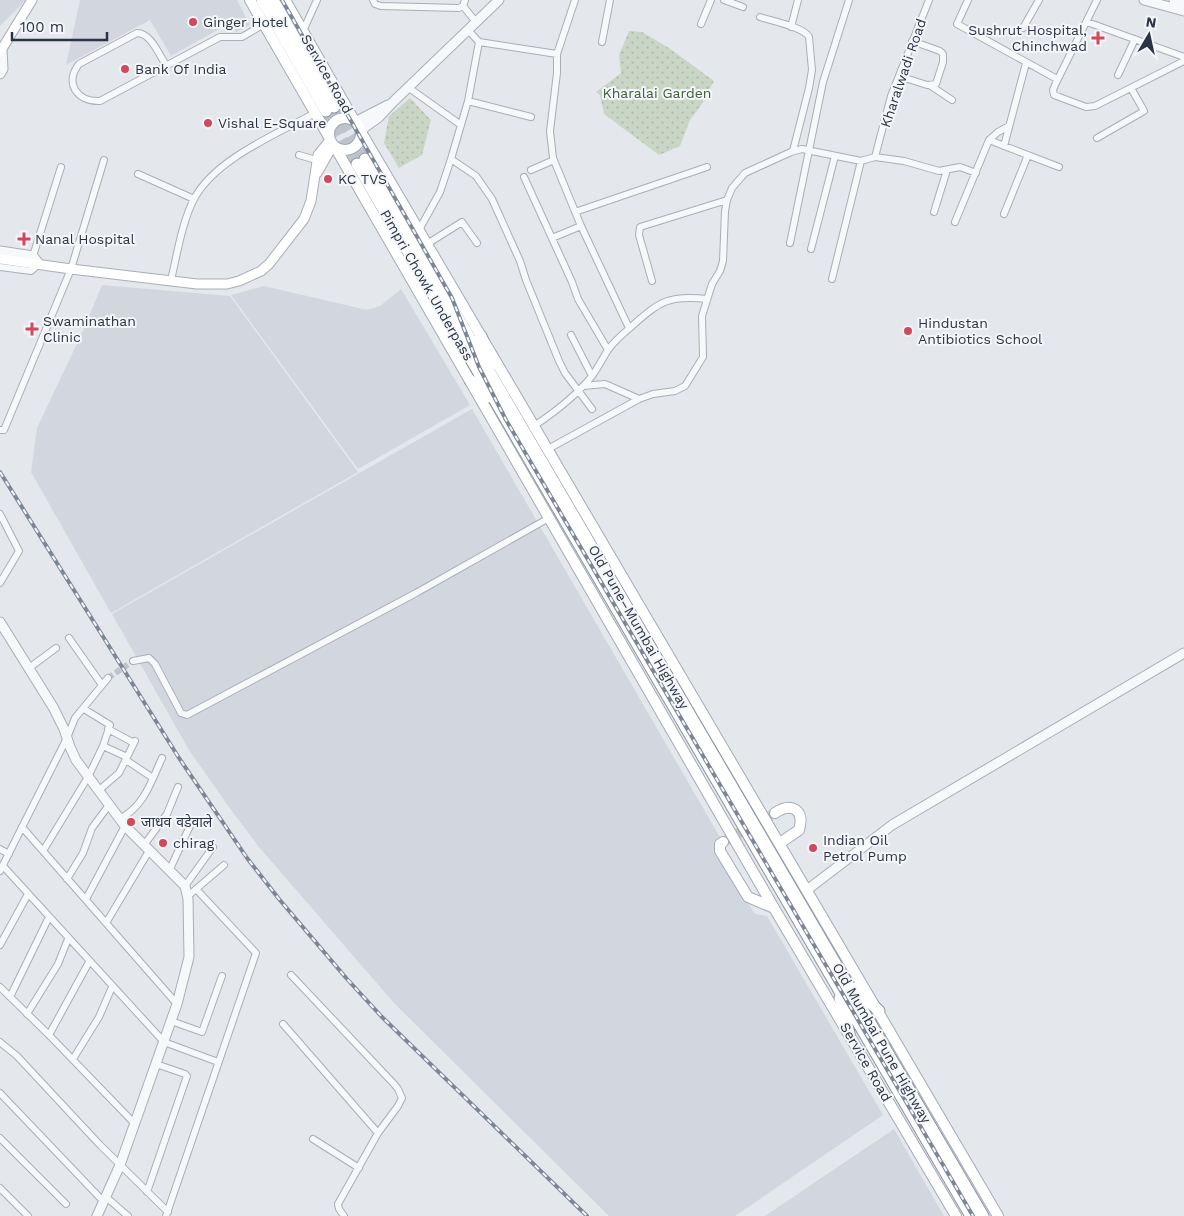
<svg xmlns="http://www.w3.org/2000/svg" width="1184" height="1216" viewBox="0 0 1184 1216" font-family="'Work Sans','Noto Sans Devanagari',sans-serif">
<style>
.built{fill:#d2d6de}
.park{fill:url(#park-dots)}
.lines{fill:none;stroke-linecap:round;stroke-linejoin:round}
.minor-tunnel{stroke:#bfc3cb;stroke-width:6;stroke-dasharray:6 3;stroke-linecap:butt}
.primary-tunnel{stroke:#bfc3cb;stroke-width:10;stroke-dasharray:10 5;stroke-linecap:butt}
.trunk-tunnel{stroke:#bfc3cb;stroke-width:11;stroke-dasharray:11 5.5;stroke-linecap:butt}
.minor-casing{stroke:#a9aeb7;stroke-width:8}
.tertiary-casing{stroke:#a9aeb7;stroke-width:11}
.secondary-casing{stroke:#a9aeb7;stroke-width:11}
.primary-casing{stroke:#a3abb8;stroke-width:12}
.trunk-casing{stroke:#8b94a3;stroke-width:13}
.minor{stroke:#f7f8fa;stroke-width:6}
.tertiary{stroke:#f7f8fa;stroke-width:9}
.secondary{stroke:#fff;stroke-width:9}
.primary{stroke:#fff;stroke-width:10}
.trunk{stroke:#fff;stroke-width:11}
.rail-casing{stroke:#7d8696;stroke-width:4}
.rail{stroke:#f4f6f9;stroke-width:2;stroke-dasharray:5.5;stroke-linecap:butt}
.poi-dot{fill:#d1495b;stroke:#f4f6f9;stroke-width:2}
.labels{text-anchor:middle;dominant-baseline:central;stroke-width:4;stroke-linejoin:round;paint-order:stroke}
.poi-label{font-size:14px;fill:#2b3445;stroke:#f4f6f9;text-anchor:start}
.street-label{font-size:14px;fill:#2b3445;stroke:#f4f6f9}
.park-label{font-size:14px;fill:#3f6138;stroke:#f4f6f9}
</style>
<defs>
<pattern id="park-dots" width="8" height="8" patternUnits="userSpaceOnUse" patternTransform="scale(1.25)"><rect width="8" height="8" fill="#c9d6c5"/><path d="M2 2h.1M6 6h.1" fill="none" stroke="#adb8ab" stroke-width="1.8" stroke-linecap="round"/></pattern>
</defs>
<rect width="100%" height="100%" fill="#e4e7ec"/>
<path class="built" d="M0,0H26L0,26Z
M80,0H237L250,25L236,32L230,23L171,56L150,20L66,65Z
M102,285L230,296L358,472L111,613L31,472L37,428L83,331Z
M264,286L367,310L380,306L401,289L470,405L358,469L231,295Z
M472,409L721,839L716,851L755,914L767,916L883,1115L735,1216H609L394,1003L259,847L226,803L189,750L112,614Z
M894,1129L944,1216H765Z"/>
<path class="park" d="M629,31L642,32L669,48L714,81L700,107L690,120L680,146L659,155L604,114L600,95L596,92L621,73L619,55Z
M410,98L431,120L422,155L399,168L384,143L389,116Z"/>
<g class="lines">
<path class="minor-tunnel" d="M108,678L133,661"/>
<path class="primary-tunnel" d="M723,842L775,813"/>
<path class="trunk-tunnel" d="M334,107L365,159
M326,111L357,164"/>
<defs>
<path id="minor" d="M373,0L375,4L381,6L459,8L463,6L465,0
M575,0L557,54V73L550,131L553,158L581,226L629,328
M724,0L743,7
M968,0L957,24L1057,79
M1097,0L1055,85L1053,90L1054,95L1086,107L1095,106L1184,61
M463,6L476,22
M760,17C772,21 804,27 809,37L812,70L809,88L793,151
M1087,22L1184,57
M701,24L711,0
M791,27L798,0
M1023,28L1039,0
M303,31L317,0
M479,42L557,54
M602,42L610,0
M166,65C159,55 151,33 137,33L79,64C64,83 77,102 100,101L220,37H242L264,24
M1118,75L1135,39
M899,76L927,85L936,84L943,62V54L940,51L912,41
M931,86L952,100
M409,88L461,125
M468,101L531,117
M1097,138L1144,111L1131,88
M989,140L1059,167
M1004,146L1026,63
M299,155L316,160
M875,157L891,96L929,0
M451,159L476,176L492,199L520,261L526,280L559,361L565,373L592,409
M531,170L554,160
M138,174L194,199
M524,177L572,282L578,299L608,350
M575,212L707,167
M934,212L947,170
M1004,214L1028,155
M955,222L989,140L998,132L1009,126
M419,230L440,192L451,159L468,101L479,42L468,30
M552,238L581,226
M790,243L823,82L849,0
M427,244L462,222L477,243
M811,249L835,156
M33,256L61,167
M0,267L31,271L39,264
M832,279L861,161
M171,280C177,255 182,222 194,199C215,159 277,134 315,113
M652,281L639,235L640,227L727,200
M571,335L592,376
M583,386L605,384L639,399
M534,426C555,412 576,396 592,376C598,368 602,359 608,350C614,341 624,333 632,326C660,301 669,295 707,299
M0,430H4L71,269L104,160
M548,449L639,399L653,394L675,391L685,386L703,357L702,316L712,284L720,271L723,261L725,211L727,200L732,188L745,173L791,152L802,149L861,161L875,157L904,161L939,171L960,167L976,173
M0,514L19,551L0,583
M69,638L102,685
M133,661L149,658L155,664L181,713L187,715L416,593L549,518
M29,668L56,648
M84,709L110,725L103,746
M108,729L134,743
M126,760L153,778
M98,791L119,773L135,741
M119,819C144,807 151,782 162,758
M22,827L177,1004
M144,845L167,814L178,787
M0,849L9,854
M43,851L88,777L103,746L127,757
M3,866L164,1042L218,1062
M0,871L67,738L75,718L108,678
M169,871L190,826
M67,879L83,853L92,828L109,805
M185,886L213,847
M188,896L224,865
M86,899L125,826
M106,923L149,851
M0,945L28,894
M291,975L394,1084L398,1089L402,1098L398,1106L378,1133L338,1204L339,1209L344,1216
M0,987L49,1035L134,1123
M10,997L49,917
M27,1014L58,964L68,939
M171,1021L202,1032L222,976
M283,1024L378,1133
M49,1035L89,962
M0,1042L17,1056L100,1145L168,1212
M73,1059L99,1017L112,987
M0,1093L104,1202
M0,1138L66,1204
M313,1139L359,1168
M0,1188L28,1216
M147,1192L187,1076L185,1074L156,1064
M106,1197L128,1216
M166,1216L256,953L196,889"/>
<path id="tertiary" d="M1144,0L1184,11
M1174,0L1184,3
M0,74L3,69L2,49
M355,122L388,105
M361,130L379,117L393,102L499,0
M0,251L33,256L39,264
M0,622L53,707L64,729L70,747L76,760L125,826L185,886L188,899L189,957L177,1004L120,1165L97,1216
M807,890L892,825L1184,653"/>
<path id="secondary" d="M0,52L32,0
M317,173L333,145
M0,259L71,269L197,284H227L239,281L261,271L269,264L304,219L311,201L318,155L330,140"/>
<path id="primary" d="M250,0L329,137
M285,0L355,122
M329 134a16 16 0 1 1 32 0a16 16 0 1 1-32 0Z
M361,132L998,1216
M335,147L774,908L956,1216
M775,813C792,802 805,810 799,830L780,843
M723,842L720,844V851L748,897L774,908"/>
<path id="trunk" d="M262,0L326,111
M273,0L334,107
M365,159L983,1216
M357,164L971,1216
M481,336L491,365
M470,380L488,397
M855,988L879,1011
M840,998L849,1033"/>
</defs>
<use href="#minor" class="minor-casing"/>
<use href="#tertiary" class="tertiary-casing"/>
<use href="#secondary" class="secondary-casing"/>
<use href="#primary" class="primary-casing"/>
<use href="#trunk" class="trunk-casing"/>
<use href="#minor" class="minor"/>
<use href="#tertiary" class="tertiary"/>
<use href="#secondary" class="secondary"/>
<use href="#primary" class="primary"/>
<use href="#trunk" class="trunk"/>
<defs>
<path id="rail" d="M282,0L452,298L479,367L506,420L973,1216
M0,472L179,758L247,858L279,899L347,979L382,1017L587,1216"/>
</defs>
<use href="#rail" class="rail-casing"/>
<use href="#rail" class="rail"/>
</g>
<g class="poi-dot">
<circle cx="193" cy="22" r="5"/>
<path d="M1095.5 30.5h5v5h5v5h-5v5h-5v-5h-5v-5h5z"/>
<circle cx="125" cy="69" r="5"/>
<circle cx="208" cy="123" r="5"/>
<circle cx="328" cy="179" r="5"/>
<path d="M21.5 231.5h5v5h5v5h-5v5h-5v-5h-5v-5h5z"/>
<path d="M29.5 321.5h5v5h5v5h-5v5h-5v-5h-5v-5h5z"/>
<circle cx="908" cy="331" r="5"/>
<circle cx="131" cy="822" r="5"/>
<circle cx="163" cy="843" r="5"/>
<circle cx="813" cy="848" r="5"/>
</g>
<g class="labels">
<g class="poi-label">
<text x="203" y="22">Ginger Hotel</text>
<text x="1087" y="30" text-anchor="end">Sushrut Hospital,<tspan x="1087" dy="16">Chinchwad</tspan></text>
<text x="135" y="69">Bank Of India</text>
<text x="218" y="123">Vishal E-Square</text>
<text x="338" y="179">KC TVS</text>
<text x="35" y="239">Nanal Hospital</text>
<text x="43" y="321">Swaminathan<tspan x="43" dy="16">Clinic</tspan></text>
<text x="918" y="323">Hindustan<tspan x="918" dy="16">Antibiotics School</tspan></text>
<text x="141" y="822">जाधव वडेवाले</text>
<text x="823" y="840">Indian Oil<tspan x="823" dy="16">Petrol Pump</tspan></text>
<text x="173" y="843">chirag</text>
</g>
<g class="street-label">
<text transform="translate(903 73) rotate(-71)">Kharalwadi Road</text>
<text transform="translate(327 74) rotate(60)">Service Road</text>
<text transform="translate(427 285) rotate(60)">Pimpri Chowk Underpass</text>
<text transform="translate(639 627) rotate(60)">Old Pune–Mumbai Highway</text>
<text transform="translate(882 1043) rotate(60)">Old Mumbai Pune Highway</text>
<text transform="translate(866 1062) rotate(60)">Service Road</text>
</g>
<g class="park-label">
<text x="657" y="93">Kharalai Garden</text>
</g>
</g>
<g transform="translate(1149 35) rotate(9)" stroke="#f4f6f9" stroke-width="4" paint-order="stroke">
<path d="M0-4L9 19L0 12L-9 19Z" fill="#2b3445"/>
<text y="-8" font-size="14" font-weight="bold" text-anchor="middle" fill="#2b3445">N</text>
</g>
<path d="M12 32v8h95v-8" fill="none" stroke="#2b3445" stroke-width="2.5"/>
<text x="20" y="32" font-size="15" fill="#2b3445" stroke="#f4f6f9" stroke-width="4" paint-order="stroke">100 m</text>
</svg>
